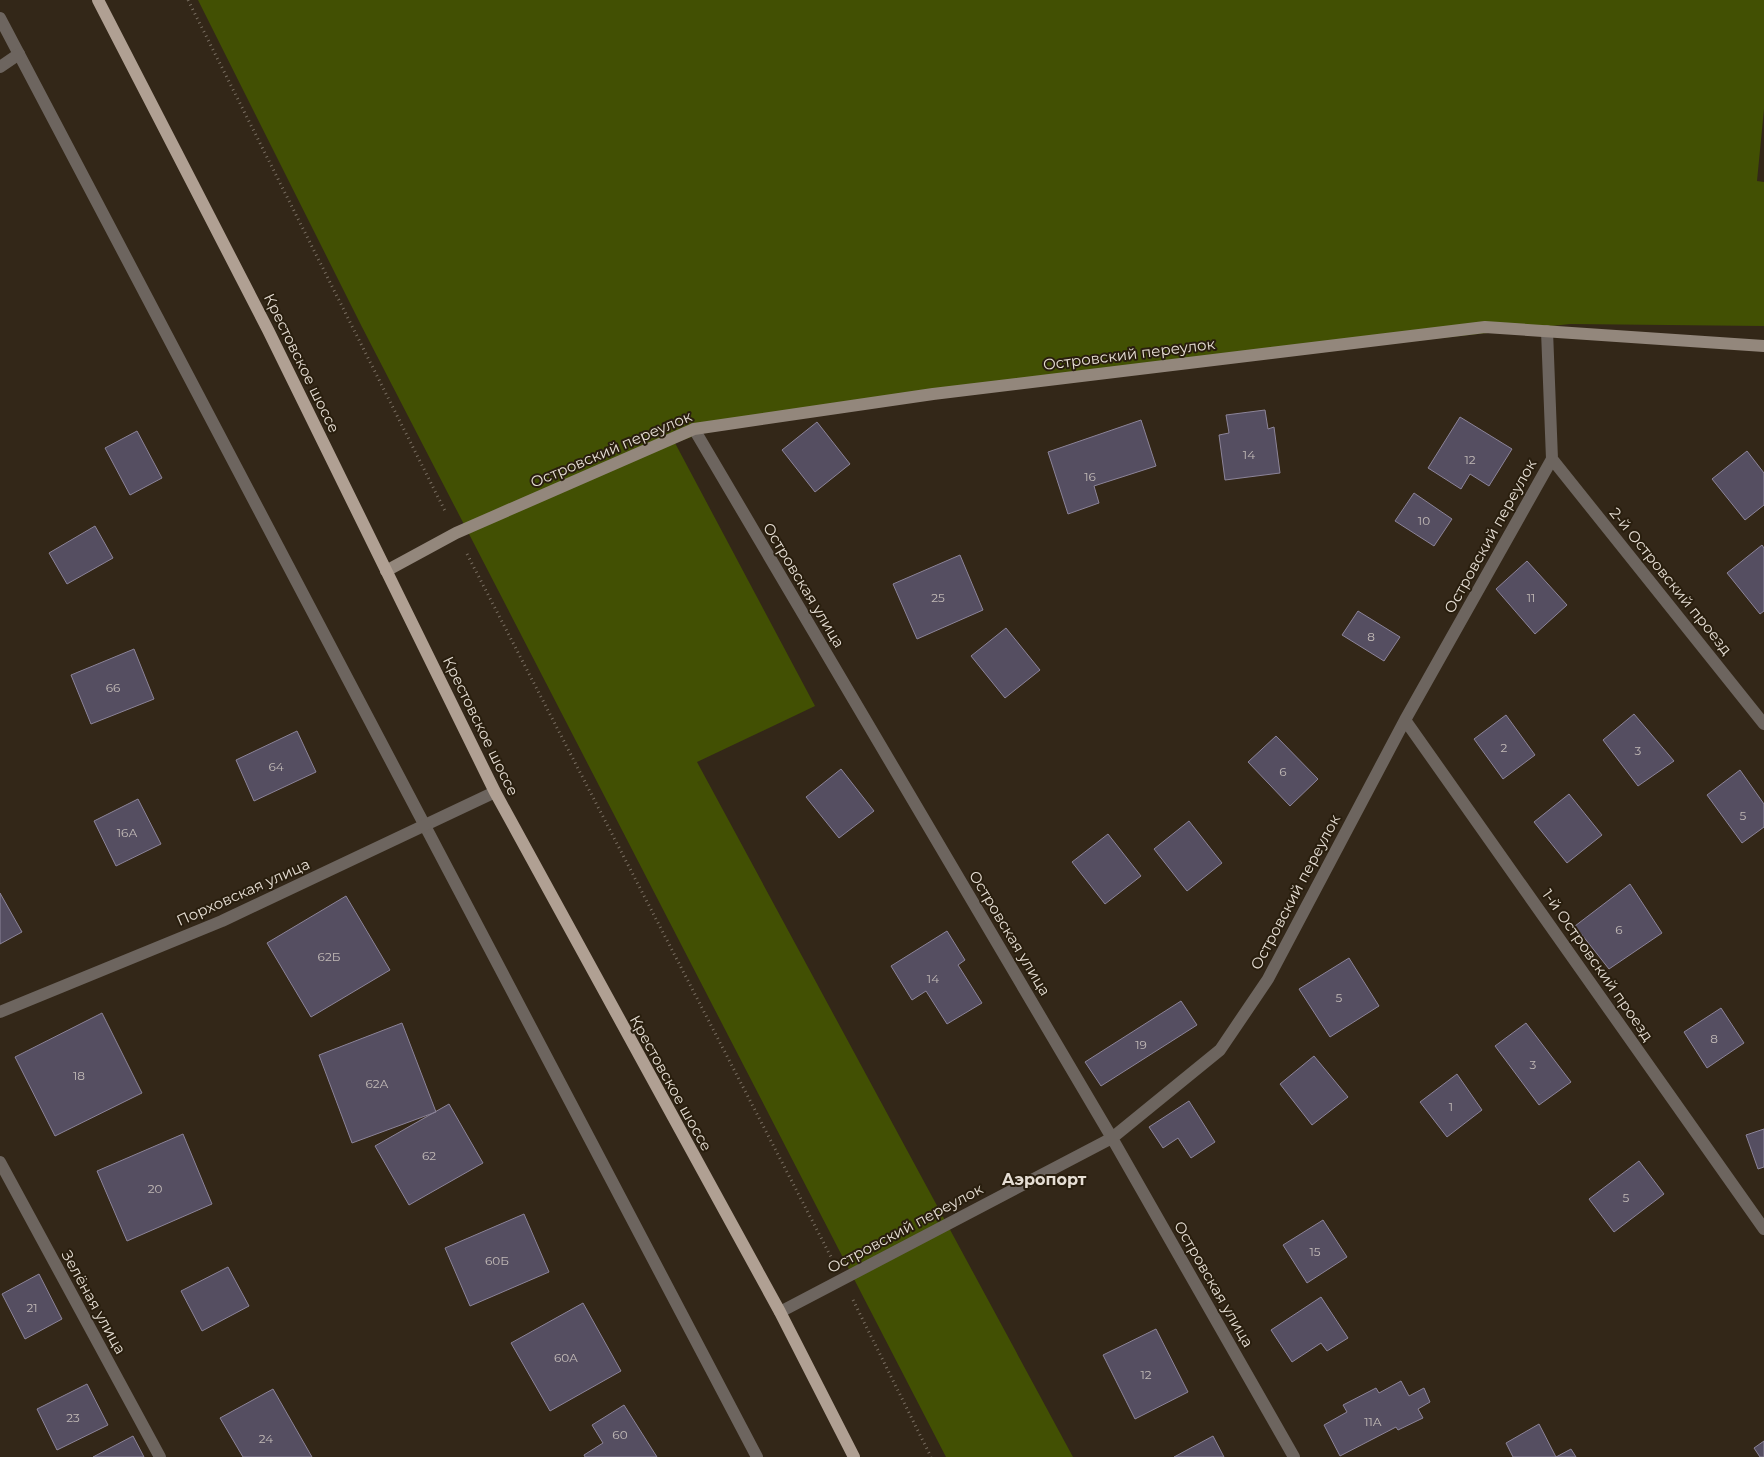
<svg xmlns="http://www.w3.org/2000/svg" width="1764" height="1457" viewBox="0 0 1764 1457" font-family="Montserrat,sans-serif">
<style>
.green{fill:#425003}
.building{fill:#554e61;stroke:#8c8499}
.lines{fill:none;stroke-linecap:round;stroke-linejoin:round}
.path{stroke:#7b7063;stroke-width:3;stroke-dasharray:1 4;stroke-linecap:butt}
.lane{stroke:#6d655f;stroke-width:12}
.street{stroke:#6d655f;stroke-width:12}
.secondary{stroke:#93877c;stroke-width:12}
.primary{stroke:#b0a093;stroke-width:12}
.labels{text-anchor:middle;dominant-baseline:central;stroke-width:4;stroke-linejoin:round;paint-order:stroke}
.number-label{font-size:12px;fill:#c2bab7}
.street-label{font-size:15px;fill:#e6ded4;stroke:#291e0e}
.neighbourhood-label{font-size:16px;font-weight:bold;fill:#e6ded4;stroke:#291e0e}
</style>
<rect width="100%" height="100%" fill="#332718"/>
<path class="green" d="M198,0H1764V109L1757,181L1764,182V326L1570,324L933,394L734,422L675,443L815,706L697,762L1073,1457H946L362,327Z"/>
<path class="building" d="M1265,410L1268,429L1274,427L1280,473L1225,480L1219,435L1229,433L1226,415Z
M1460,417L1512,449L1489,486L1470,474L1461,489L1428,468Z
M1141,420L1156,466L1094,486L1099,503L1068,514L1048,452Z
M817,422L850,464L815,492L782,450Z
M137,431L162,478L130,495L105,448Z
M1747,451L1764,473V505L1745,520L1712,479Z
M1414,493L1452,519L1434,546L1395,521Z
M95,526L113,558L67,584L49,553Z
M1762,545L1764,548V611L1760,614L1727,573Z
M960,555L983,610L917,639L893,584Z
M1527,561L1567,605L1535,634L1496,589Z
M1358,611L1400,637L1384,661L1342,635Z
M1006,628L1040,670L1005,698L971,656Z
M134,649L154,699L91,724L71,675Z
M1634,714L1674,761L1638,786L1603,740Z
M1506,715L1535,755L1503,779L1474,739Z
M297,731L316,772L254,801L236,760Z
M1276,736L1318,779L1290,806L1248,762Z
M841,769L874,811L839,838L806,797Z
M1740,770L1764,804V827L1742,843L1707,795Z
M1569,794L1602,835L1567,863L1534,822Z
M138,799L161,844L116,866L94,821Z
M1189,821L1222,863L1187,891L1154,849Z
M1108,834L1141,876L1105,904L1072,862Z
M1630,884L1662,933L1609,969L1575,926Z
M0,893L22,932L0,944Z
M346,896L390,970L311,1017L267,943Z
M947,931L965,960L958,965L982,1003L947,1024L926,991L912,1000L891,966Z
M1349,958L1379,1006L1330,1037L1299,989Z
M1181,1001L1197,1025L1101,1086L1085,1062Z
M1721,1008L1744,1043L1707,1068L1684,1032Z
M102,1013L142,1093L55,1136L15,1057Z
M402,1023L436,1112L352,1143L319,1055Z
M1526,1023L1571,1082L1539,1105L1495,1046Z
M1314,1056L1348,1097L1312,1125L1280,1084Z
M1457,1074L1482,1110L1447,1137L1420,1102Z
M1189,1101L1215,1142L1191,1158L1178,1138L1163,1148L1149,1127Z
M449,1104L483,1163L409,1205L375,1146Z
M1764,1129V1167L1758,1169L1746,1135Z
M183,1134L212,1204L127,1241L97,1171Z
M1639,1161L1664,1194L1614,1232L1589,1199Z
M524,1214L549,1272L470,1306L445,1248Z
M1323,1220L1347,1257L1307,1283L1283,1245Z
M228,1267L249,1306L202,1331L181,1291Z
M39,1274L62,1319L25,1339L2,1294Z
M1321,1297L1348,1338L1327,1351L1321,1343L1292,1362L1271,1330Z
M583,1303L621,1371L550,1411L511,1343Z
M1156,1329L1188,1392L1135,1419L1103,1355Z
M1401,1381L1409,1396L1424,1388L1430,1402L1418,1409L1423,1418L1398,1430L1396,1427L1340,1456L1324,1425L1347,1412L1343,1405L1376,1388L1379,1393Z
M87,1384L108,1425L57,1450L37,1409Z
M273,1389L312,1457H243L220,1418Z
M624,1405L657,1457H585L584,1455L603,1443L592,1425Z
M1539,1424L1556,1457L1571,1449L1576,1457H1513L1506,1443Z
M133,1436L144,1457H93Z
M1213,1436L1224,1457H1174Z
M1764,1441V1457H1760L1754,1448Z"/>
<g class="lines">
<path class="path" d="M188,0L445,511
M467,554L831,1257
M853,1300L931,1457"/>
<path class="lane" d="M0,18L757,1457"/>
<path class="street" d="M0,67L19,54
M694,429L1112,1138L1294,1457
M1552,459L1764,724
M1405,720L1764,1229
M0,1012L222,921L495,792
M0,1162L160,1457
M780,1312L1112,1138L1220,1050L1268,979L1405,720L1552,459L1547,331"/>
<path class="secondary" d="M386,571L456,533L694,429L933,394L1485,327L1764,346"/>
<path class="primary" d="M98,0L268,330L495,792L780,1312L854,1457"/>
</g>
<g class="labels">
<g class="number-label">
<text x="1249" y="454">14</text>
<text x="1470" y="459">12</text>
<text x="1090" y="476">16</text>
<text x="1424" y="520">10</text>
<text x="938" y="597">25</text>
<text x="1531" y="597">11</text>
<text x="1371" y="636">8</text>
<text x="113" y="687">66</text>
<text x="1504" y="747">2</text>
<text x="1638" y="750">3</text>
<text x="276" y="766">64</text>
<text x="1283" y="771">6</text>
<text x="1743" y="815">5</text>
<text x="127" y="832">16А</text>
<text x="1619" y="929">6</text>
<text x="329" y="956">62Б</text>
<text x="933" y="978">14</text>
<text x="1339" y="997">5</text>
<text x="1714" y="1038">8</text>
<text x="1141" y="1044">19</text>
<text x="1533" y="1064">3</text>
<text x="79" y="1075">18</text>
<text x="377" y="1083">62А</text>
<text x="1451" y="1106">1</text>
<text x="429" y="1155">62</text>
<text x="155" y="1188">20</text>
<text x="1626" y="1197">5</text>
<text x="1315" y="1251">15</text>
<text x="497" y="1260">60Б</text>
<text x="32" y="1307">21</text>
<text x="566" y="1357">60А</text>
<text x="1146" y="1374">12</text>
<text x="73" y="1417">23</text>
<text x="1373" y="1421">11А</text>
<text x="620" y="1434">60</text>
<text x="266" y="1438">24</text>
</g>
<g class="street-label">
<text transform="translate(1129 354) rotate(-7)">Островский переулок</text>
<text transform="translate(302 363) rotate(64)">Крестовское шоссе</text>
<text transform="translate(611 449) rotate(-23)">Островский переулок</text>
<text transform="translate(1490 536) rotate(-61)">Островский переулок</text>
<text transform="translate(1671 581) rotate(51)">2-й Островский проезд</text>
<text transform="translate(804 585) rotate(59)">Островская улица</text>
<text transform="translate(481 726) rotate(64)">Крестовское шоссе</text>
<text transform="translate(243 892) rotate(-24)">Порховская улица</text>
<text transform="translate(1295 892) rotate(-62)">Островский переулок</text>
<text transform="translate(1010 933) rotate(59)">Островская улица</text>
<text transform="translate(1598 965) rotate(55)">1-й Островский проезд</text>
<text transform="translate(671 1083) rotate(61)">Крестовское шоссе</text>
<text transform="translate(905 1228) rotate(-28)">Островский переулок</text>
<text transform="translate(1214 1284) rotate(60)">Островская улица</text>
<text transform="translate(94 1302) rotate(61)">Зелёная улица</text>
</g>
<g class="neighbourhood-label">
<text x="1044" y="1179">Аэропорт</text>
</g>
</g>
</svg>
